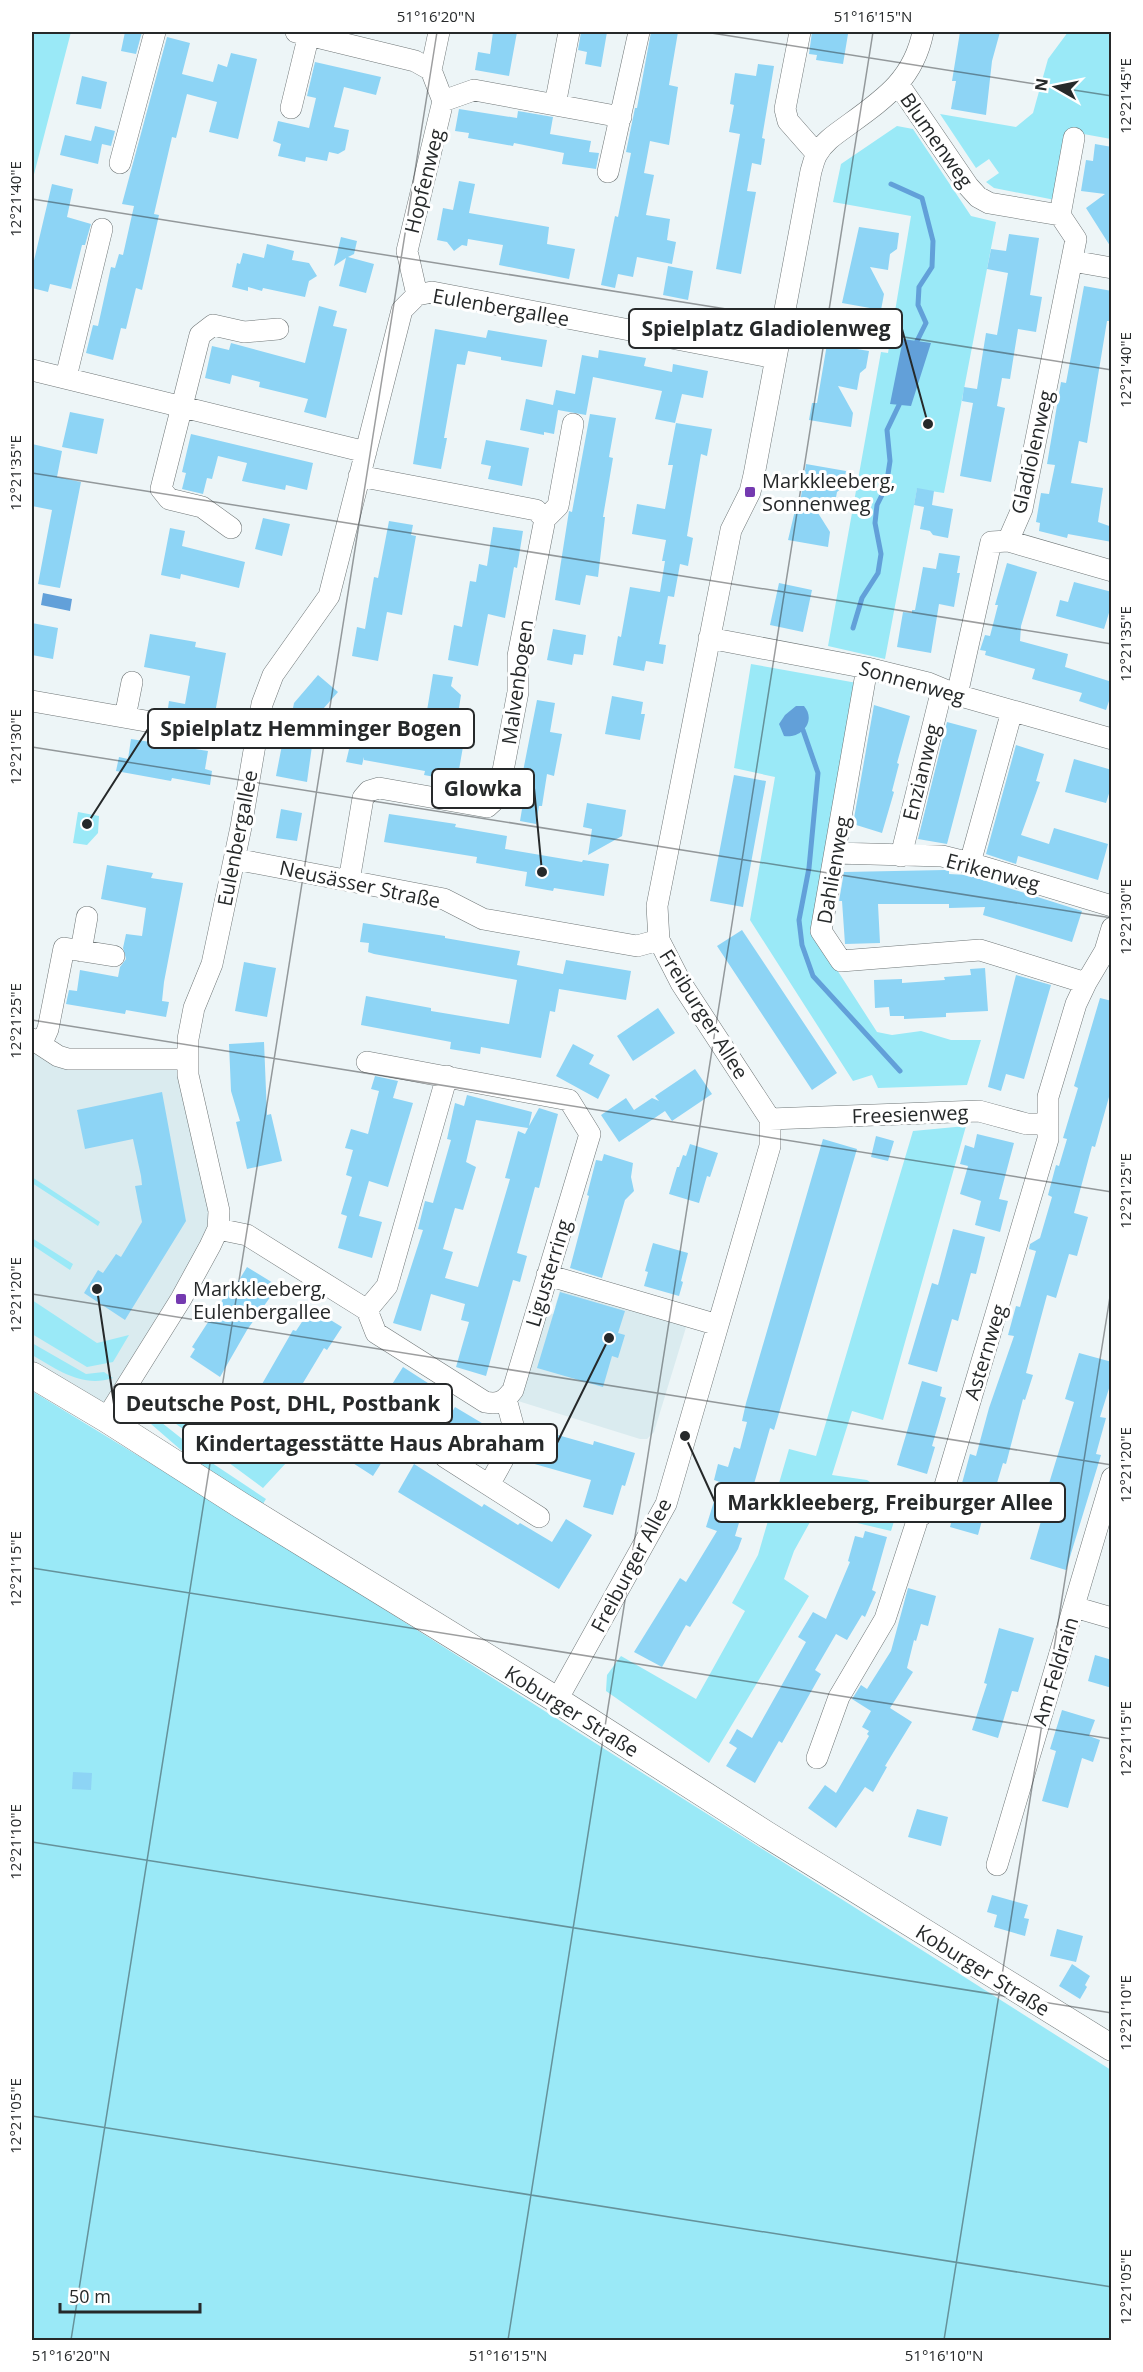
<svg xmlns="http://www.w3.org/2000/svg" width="1143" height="2372" viewBox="0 0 1143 2372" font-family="'Open Sans',sans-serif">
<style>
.built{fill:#daebef}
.green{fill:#9ae9f7}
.water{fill:#62a0d9}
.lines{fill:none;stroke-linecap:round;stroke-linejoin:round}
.stream{stroke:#62a0d9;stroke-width:5}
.building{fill:#8dd4f5;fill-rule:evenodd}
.minor-casing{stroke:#707778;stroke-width:22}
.major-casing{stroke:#707778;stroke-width:27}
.minor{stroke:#fff;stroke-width:21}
.major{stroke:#fff;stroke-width:26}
.ticks{fill:none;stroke:#26292a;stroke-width:1.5;stroke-opacity:0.45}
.poi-dot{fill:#743ab0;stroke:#fff;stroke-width:2}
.labels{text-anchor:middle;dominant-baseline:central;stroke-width:6;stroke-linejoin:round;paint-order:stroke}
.street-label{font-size:20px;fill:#26292a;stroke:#fff}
.poi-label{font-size:20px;fill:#26292a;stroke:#fff;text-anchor:start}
.leader{fill:none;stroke:#26292a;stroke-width:2}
.callout-dot{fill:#26292a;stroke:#fff;stroke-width:2}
.callout{fill:#fff;stroke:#26292a;stroke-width:2}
.callout-label{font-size:21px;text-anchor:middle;font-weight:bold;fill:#26292a}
.neatline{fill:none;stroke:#26292a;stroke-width:2}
.ticks-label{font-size:15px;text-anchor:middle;fill:#26292a}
</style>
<rect width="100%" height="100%" fill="#edf5f7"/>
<path class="built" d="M32,1039L58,1056L187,1059L219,1211L106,1419L32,1375Z
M564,1276L691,1311L654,1432L647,1439H640L518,1401L543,1311L556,1315L559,1308L555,1307Z"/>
<path class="green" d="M32,32H71L32,182Z
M1068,32H1111V139L1067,131L1055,200L994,188L986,182L999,173L989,159L976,168L940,114L1016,127L1033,113L1048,59Z
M897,126L913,129L971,216L996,222L944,493L917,489L885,659L828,646L881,352L888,353L911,216L833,202L841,164Z
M751,664L857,683L812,931L877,1032L892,1035L921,1031L951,1040H981L967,1085L878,1088L872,1075L853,1081L750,920L775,777L734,768Z
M78,812L99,816L98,833L87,845L73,843Z
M966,1126L883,1420L852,1411L832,1475L867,1480L900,1502L891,1531L815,1513L794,1551L784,1579L809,1596L709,1763L606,1691L607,1675L621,1656L696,1699L745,1611L732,1603L758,1555L789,1449L816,1456L913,1131Z
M32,1177L100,1222L98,1226L32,1183Z
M32,1238L73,1264L70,1270L32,1245Z
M32,1300L97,1343L129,1335L113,1362L87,1367L32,1334Z
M32,1343L86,1374L104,1372L113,1378C82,1388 58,1370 32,1355Z
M159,1385L286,1463L263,1488L168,1418L157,1388Z
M32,1391L237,1516L1111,2070V2340H32Z
M144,1398L152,1403L157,1419L215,1465L266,1499L261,1507L204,1470L151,1424L143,1407Z"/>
<path class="water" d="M903,339L931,343L911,406L890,404Z
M43,593L72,599L70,611L41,605Z
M796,706H804C817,721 801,739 784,736L779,724L785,715Z"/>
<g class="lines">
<path class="stream" d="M891,184L922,198L933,241L932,267L919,287L918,305L926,323L917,341
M853,628L862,598L878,573L881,554L875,523L877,505L886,487L890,461L887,430L899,405
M803,730L818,773L809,868L799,920L802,945L813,976L900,1071"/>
</g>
<path class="building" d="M125,32H142L136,54L121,51Z
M493,32H517L509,76L475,70L478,52L490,54Z
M581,32H607L601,67L585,64L587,52L578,50Z
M651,32H678L669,85L678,87L669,145L650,141L644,173L654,175L646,215L670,219L667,240L676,242L672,264L637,257L633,277L618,274L615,288L601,285L615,216L618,217L631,153L626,152L635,108H637Z
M812,32L848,34L843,64L816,60L817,55L809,54Z
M960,32H1000L992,61L986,115L951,109L956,81H952Z
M167,37L190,43L182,74L213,82L218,64L227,67L231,53L257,59L238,139L209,132L217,102L187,94L176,138L172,137L154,214L159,215L142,290L136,288L126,329L121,328L113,360L86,353L93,325L98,326L111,267L115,268L119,254L123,255L134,206L122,204Z
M315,62L381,77L376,95L344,87L334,127L349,130L345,150L338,154L329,152L327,161L306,157L305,162L278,156L281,144L273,141L278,121L309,128L316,98L307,96Z
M758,64L774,66L762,138L765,139L761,165L752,163L747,191L756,192L741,274L716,269L740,134L729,132L734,105L730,104L735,73L756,76Z
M82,76L107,82L101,109L76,104Z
M459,109L517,118L518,111L553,117L550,134L591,141L589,152L599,153L596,169L562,164L564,153L514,143L513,146L468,138L469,133L455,131Z
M95,126L115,131L111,146L102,144L98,164L60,155L65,135L91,141Z
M1095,144L1112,147V249L1086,208L1105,194L1081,191L1086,160L1093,161Z
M459,181L475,184L469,213L549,227L547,244L575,249L569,279L499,265L503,245L468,239L467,246L462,245L454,251L447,242L437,240L443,208L453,210Z
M52,184L73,189L67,217L91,224L85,245H82L71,289L50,284L48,292L32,288V269Z
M859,227L899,233L897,249L890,254L888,270L870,267L884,294L881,310L842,303Z
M1009,234L1039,238L1030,295L1042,297L1036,332L1018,329L1010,379L1002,378L997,406L1005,408L991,482L960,476L973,403L962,401L964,387L977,389L986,333L997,335L1008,273L987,269L991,249L1006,251Z
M341,237L357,241L354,254L348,257L374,264L366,293L339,286L346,258L334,266Z
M267,244L294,251L292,260L309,263L317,276L309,281L305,297L263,288L262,291L248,287V291L232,287L237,263L240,264L243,253L264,258Z
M668,266L693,271L688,300L663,295Z
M1084,286L1112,291V321H1107L1087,443L1079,441L1071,483L1103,488L1098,522L1112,527V542L1068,534L1067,538L1039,531L1040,523L1036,522L1041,493L1049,494L1055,465L1047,464L1061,382L1066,383Z
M319,306L337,311L333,326L347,329L326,418L304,412L308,399L259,387L260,382L232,375L230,384L205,378L212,346L229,350L231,343L305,363Z
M435,329L486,338L488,330L547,340L542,367L501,360V357L468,351L465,365L457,364L444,438H447L441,469L413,464Z
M827,344L869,351L866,368L860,373L857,390L838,386L853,413L851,427L809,420L812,403H817Z
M599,350L646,358L644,366L672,372L673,364L708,371L703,398L682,394L675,423L655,419L662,391L593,377L586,415L558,410L554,434L544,432V435L520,430L526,399L553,405L556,390L575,394L582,355L598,358Z
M70,412L104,419L97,454L62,447Z
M590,414L616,418L609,457L613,458L603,517H605L598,577L586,575L580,605L555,600L569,511L572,512Z
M676,423L712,429L707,456L701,454L687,536L693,538L688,566L680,564L674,597L668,596L659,644L666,645L663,664L646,661L644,671L613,665L618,636L621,637L630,587L660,592L665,561H662L666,540L632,534L637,504L665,509L673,465H668Z
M191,434L313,463L307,490L286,485L285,490L242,481L247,463L218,456L212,479L207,478L203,494L182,489L186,473L182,472Z
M486,440L529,448L522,486L488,479L491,466L481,464Z
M32,444L62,451L57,477L81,482L60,588L38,584L52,510L32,506Z
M806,464L846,471L843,487L837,492L834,508L813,505L830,532L828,547L788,540L797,502L800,503Z
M917,488L934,491L932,505L953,509L948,538L933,535L930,531L920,529L924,507L914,505Z
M263,518L290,524L282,556L255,549Z
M389,521L413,525L411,535L416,536L402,615L387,612L378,661L352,656L357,627L365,629L374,577L378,578L381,563Z
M493,527L523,531L517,568L514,567L505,618L488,614L478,666L448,660L454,625L462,627L470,581L476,582L479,564L487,566Z
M170,528L185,531L182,546L245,562L239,588L181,574L180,579L161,575Z
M939,553L960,556L957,573H960L954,607L939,604L931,653L897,647L903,612L912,613V610H915L923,567L936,569Z
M1007,563L1037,572L1021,626L1020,641L1068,654L1065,667L1112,682V692L1106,710L1079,701L1082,693L1032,679L1035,669L985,655L986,651L980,650L985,635L990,636L998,605H995Z
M1074,582L1112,592V603L1104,629L1056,616L1060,600L1068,602Z
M779,583L812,590L803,632L770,625Z
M32,623L58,628L53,659L32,655Z
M553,629L586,635L583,655L574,654L572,665L547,660Z
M150,634L196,642L195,647L226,653L213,724L167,715L169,701L185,704L190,676L144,667Z
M433,674L453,677L451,686L461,695L454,740L464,741L457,781L424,775L425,771L364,760V757L362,765L346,762L350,745L366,748L369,729L414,738L416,727L424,729Z
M318,675L338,692L316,717L307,782L276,776L282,745L283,746L288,723H290L294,703Z
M612,696L643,702L641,714H645L640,740L605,734Z
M537,700L555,703L550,732L562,734L554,776L547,774L542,806H539L536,824L520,821L523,803L517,802Z
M874,705L910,716L897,763L899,764L892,791L894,792L882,833L853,824Z
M947,722L977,730L947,844L918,839Z
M131,739L208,751L205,769L212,771L210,785L172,778L171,781L116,771L119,757L128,759Z
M1016,745L1044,754L1036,781L1040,782L1021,835L1049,844L1054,828L1108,844L1098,880L1018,856L1016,864L986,854Z
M1074,759L1112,770V784L1106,803L1065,792Z
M734,775L766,781L743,907L710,901Z
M587,803L626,810L622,836L588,855L592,829L583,827Z
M281,809L302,813L297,841L276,838Z
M389,814L456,824L455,827L507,836L505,849L582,862L583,860L609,864L604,896L554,888L553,891L525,886L527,872L476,863L477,857L384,842Z
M107,865L153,873L151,878L183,883L164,982L162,1001L169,1002L166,1017L126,1010L125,1014L66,1004L69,990L77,991L80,970L118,977L120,967L126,959L123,948L126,934L142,936L146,908L101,899Z
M945,870L949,871V874L967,875L1082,911L1072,942L983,915L985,907L949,908V904H878L880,943L845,944L842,901H839L844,872Z
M363,923L445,936V938L520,951L517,965L563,974L566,960L631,971L626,1000L559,989L555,1012L550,1011L541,1058L481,1047L480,1054L450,1049L451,1042L361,1025L366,996L431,1008V1011L509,1024L517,980L374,954L368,952L369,943L360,942Z
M742,930L837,1073L812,1090L717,946Z
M244,962L276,968L267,1017L235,1011Z
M985,968L988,1011L946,1013V1017L904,1019V1016H890L889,1007L875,1008L874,980L902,979V983L945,980L944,977L971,975L970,969Z
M1016,975L1051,985L1024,1079L1006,1074L1001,1091L988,1087Z
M1100,998L1112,1001V1098L1109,1097L1095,1147L1092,1146L1074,1213L1088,1217L1077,1256L1069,1254L1056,1298L1047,1295L1026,1373L1033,1375L1025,1400L1023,1399L1006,1464L1003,1463L994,1493L990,1492L978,1535L950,1527L970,1454L976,1456L989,1408L1014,1336L1008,1335L1016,1306L1020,1307L1036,1251L1029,1249L1030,1244L1040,1238L1052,1197L1048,1195L1056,1165L1059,1166L1067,1139L1063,1138L1078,1088L1074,1086Z
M658,1008L675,1033L633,1061L617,1036Z
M264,1042L267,1115L271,1114L282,1161L247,1169L236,1122L240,1121L231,1091L229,1044Z
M573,1044L594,1055L589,1064L610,1075L598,1099L556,1076Z
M695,1069L712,1094L672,1121L665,1111L619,1142L601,1115L626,1098L634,1110L652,1098L659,1101L655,1096Z
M375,1076L398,1081L393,1098L413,1103L388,1187L369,1181L359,1216L382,1222L372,1258L338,1248L347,1216L341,1214L352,1177L346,1175L353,1150L345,1148L351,1129L368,1134L379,1091L371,1089Z
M162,1092L186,1221L125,1320L84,1293L98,1270L103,1273L116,1254L121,1257L142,1222L135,1186L142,1185L141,1176L133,1139L85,1149L77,1110Z
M467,1095L532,1112L529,1126L539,1108L558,1114L539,1188L535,1187L517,1253L527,1256L520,1282L513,1280L486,1376L456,1367L469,1322L461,1320L465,1304L431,1294L421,1331L393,1323L423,1230L418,1229L425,1201L433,1203L451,1140L447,1139L455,1103L464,1106ZM476,1120L528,1128L525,1134L518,1131L505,1178L510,1179L478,1287L445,1278L453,1252L443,1249L455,1208L463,1210L476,1167L466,1162Z
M977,1134L1014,1143L999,1199L1008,1201L1000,1232L975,1225L981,1201L960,1194L968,1166L960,1164L965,1145L974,1148Z
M876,1136L894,1141L888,1161L871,1157Z
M823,1139L857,1149L774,1430L770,1428L752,1491L749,1490L735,1536L742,1538L738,1549L717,1584L690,1627L686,1625L662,1667L634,1652L680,1578L686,1582L717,1531L706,1527L720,1482L714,1480L718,1464L728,1467L734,1447L740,1449L747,1422L742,1421L746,1403Z
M690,1144L718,1153L710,1177L707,1176L699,1203L669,1194L677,1167H679L683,1155L686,1156Z
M604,1154L633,1163L631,1177L634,1191L625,1200L602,1278L570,1268L589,1196L587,1195L596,1160L602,1161Z
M953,1229L985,1237L976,1274L971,1273L958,1321L952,1319L937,1372L908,1364L932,1283L938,1285Z
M653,1243L688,1253L681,1281L683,1282L679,1296L644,1286L648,1272L645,1271Z
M247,1267L278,1286L247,1330L220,1377L190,1357L195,1349L192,1347L230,1288L233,1290Z
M560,1292L625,1311L618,1333L625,1335L618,1358L612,1356L603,1387L537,1368Z
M311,1308L342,1327L327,1350L324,1348L297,1393L299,1395L285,1418L254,1398L293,1330L296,1331Z
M1079,1353L1112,1362V1379L1100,1417L1106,1418L1096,1454L1101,1455L1066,1570L1030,1559L1046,1504L1043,1503L1074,1402L1065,1399Z
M403,1367L431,1385L373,1476L345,1458Z
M922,1381L942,1387L940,1396L946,1398L932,1446L935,1447L927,1474L897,1465Z
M455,1407L502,1435L485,1464L438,1436Z
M540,1430L593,1445L594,1441L635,1453L625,1486L622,1485L613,1515L583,1507L591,1480L531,1463Z
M414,1464L482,1507L484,1504L518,1525L520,1523L552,1542L566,1519L592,1535L559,1589L398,1492Z
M865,1531L887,1537L872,1590L876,1592L865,1617L862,1615L847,1640L836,1634L815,1670L821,1674L782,1743L779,1741L755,1783L726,1766L737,1748L729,1743L737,1729L752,1738L806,1642L798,1637L813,1612L826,1619L850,1562L848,1561L855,1536L863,1538Z
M908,1588L936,1596L928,1626L921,1624L916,1641L914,1640L907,1668L913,1672L890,1708L912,1722L885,1766L887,1767L873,1792L865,1787L836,1828L808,1808L825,1785L836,1793L869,1736L867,1734L869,1731L862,1727L871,1711L852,1699L861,1685L867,1689L891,1651Z
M999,1628L1034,1638L1018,1692L1012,1691L998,1738L972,1730L987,1684L984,1683Z
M1095,1655L1112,1660V1688L1088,1681Z
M1062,1710L1095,1720L1089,1736L1100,1740L1093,1762L1082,1758L1068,1808L1042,1801L1056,1751L1050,1749Z
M73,1772L92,1773L91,1790L72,1789Z
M917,1809L948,1817L941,1846L908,1837Z
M992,1895L1028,1905L1024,1918L1029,1919L1025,1936L994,1927L997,1915L987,1912Z
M1057,1929L1083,1936L1076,1962L1050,1956Z
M1072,1964L1090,1976L1085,1985L1087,1987L1080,1999L1059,1986Z"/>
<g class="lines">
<defs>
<path id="minor" d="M296,32L415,61L431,70L443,101L407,251L417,295
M800,32L785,109L788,121L817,154
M431,70L439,32
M899,85L968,186L978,197L989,203L1060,215L1076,239L1022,509L1008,541L991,542L957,695
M443,101L474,90L621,117
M555,105L569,32
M291,108L309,34
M120,163L155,32
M608,172L639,32
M1060,215L1074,138
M1072,261L1112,268
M32,370L366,452
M66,377L102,229
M545,519L558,506L573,424
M231,528L202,507L169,499L161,489L200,335L213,325L244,332L278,329
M1008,541L1112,571
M709,638L867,668L928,683L957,695L1112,739
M867,668L821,931L841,961L980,950L1086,983
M32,701L157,723
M125,717L132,682
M835,853L942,856L970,863L1112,906
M901,856L942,689
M235,859L444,899L483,919L637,946L659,940
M970,863L1012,711
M349,881L363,798L369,791L379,788L487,807L498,797L518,692V656L545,519L536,510L359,476
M81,951L87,917
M32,1039L58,1056L68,1059H187
M41,1045L48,1029L64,948L114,956
M770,1119L979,1111L1027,1124H1048
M218,1229L247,1235L367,1310L376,1333L485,1402C499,1405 505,1401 513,1390L590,1134L569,1100L367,1062
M547,1275L718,1325
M367,1310L387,1286L447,1076
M106,1419L181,1299L210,1246L218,1229L219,1211L188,1075V1039L194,1008L212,964L241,827L262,704L273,675L329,596L402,310L417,295L432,292L775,358
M445,1457L539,1517
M489,1485L516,1436L506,1399
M1074,1607L1112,1618
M557,1700L666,1504L770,1146V1119L681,983L659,940L657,906L731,530L750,492L754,475L811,171C813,165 814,159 817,154C825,140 839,132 851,123C887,97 914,77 923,32
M817,1758L839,1697L885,1619L918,1518L941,1499L1048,1139V1097L1076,1004L1086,983L1105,951L1112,928
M997,1865L1112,1478"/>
<path id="major" d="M32,1375L106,1419L242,1506L557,1700L766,1834L1112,2048"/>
</defs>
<use href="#minor" class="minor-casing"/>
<use href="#major" class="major-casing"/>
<use href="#minor" class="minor"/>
<use href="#major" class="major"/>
</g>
<path class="ticks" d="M705,32L1112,96M32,199L1112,370M32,473L1112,644M32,747L1112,918M32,1020L1112,1192M32,1294L1112,1465M32,1568L1112,1739M32,1842L1112,2013M32,2116L1112,2287M71,2340L437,32M508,2340L873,32M944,2340L1112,1284"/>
<g class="poi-dot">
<rect x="744" y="486" width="12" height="12" rx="3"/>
<rect x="175" y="1293" width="12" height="12" rx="3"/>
</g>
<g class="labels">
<g class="street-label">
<text transform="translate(937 140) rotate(55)">Blumenweg</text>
<text transform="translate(424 181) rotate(-76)">Hopfenweg</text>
<text transform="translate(501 307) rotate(10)">Eulenbergallee</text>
<text transform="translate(1032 452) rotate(-77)">Gladiolenweg</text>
<text transform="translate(517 682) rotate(-82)">Malvenbogen</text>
<text transform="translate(912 682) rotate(16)">Sonnenweg</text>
<text transform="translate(921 772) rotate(-76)">Enzianweg</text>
<text transform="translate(237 838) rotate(-79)">Eulenbergallee</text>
<text transform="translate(833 870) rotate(-80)">Dahlienweg</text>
<text transform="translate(993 872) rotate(15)">Erikenweg</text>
<text transform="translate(360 884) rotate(12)">Neusässer Straße</text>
<text transform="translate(704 1014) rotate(58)">Freiburger Allee</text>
<text transform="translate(910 1114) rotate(-2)">Freesienweg</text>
<text transform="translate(548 1273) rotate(-73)">Ligusterring</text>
<text transform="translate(985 1352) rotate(-73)">Asternweg</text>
<text transform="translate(631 1565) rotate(-62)">Freiburger Allee</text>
<text transform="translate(1055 1671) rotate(-73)">Am Feldrain</text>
<text transform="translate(572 1711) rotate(32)">Koburger Straße</text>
<text transform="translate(983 1970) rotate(32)">Koburger Straße</text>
</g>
<g class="poi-label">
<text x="762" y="480">Markkleeberg,<tspan x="762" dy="23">Sonnenweg</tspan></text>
<text x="193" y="1288">Markkleeberg,<tspan x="193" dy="23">Eulenbergallee</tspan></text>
</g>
</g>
<path class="leader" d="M928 424L902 329M87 824L148 729M542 872L534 788M97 1289L114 1404M609 1338L557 1443M685 1436L715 1502"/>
<g class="callout-dot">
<circle cx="928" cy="424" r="6"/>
<circle cx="87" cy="824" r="6"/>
<circle cx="542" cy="872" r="6"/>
<circle cx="97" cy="1289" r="6"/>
<circle cx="609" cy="1338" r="6"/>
<circle cx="685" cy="1436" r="6"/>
</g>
<g class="callout">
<rect x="629" y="309" width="273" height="39" rx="6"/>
<rect x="148" y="709" width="326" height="39" rx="6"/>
<rect x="432" y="769" width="102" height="39" rx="6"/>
<rect x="114" y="1384" width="338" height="39" rx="6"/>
<rect x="183" y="1424" width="374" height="39" rx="6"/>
<rect x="715" y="1483" width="350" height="39" rx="6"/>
</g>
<g class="callout-label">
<text x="766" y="336">Spielplatz Gladiolenweg</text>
<text x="311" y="736">Spielplatz Hemminger Bogen</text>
<text x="483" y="796">Glowka</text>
<text x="283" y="1411">Deutsche Post, DHL, Postbank</text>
<text x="370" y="1451">Kindertagesstätte Haus Abraham</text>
<text x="890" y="1510">Markkleeberg, Freiburger Allee</text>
</g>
<rect width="1143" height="2372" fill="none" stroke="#ffffff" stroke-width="66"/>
<g transform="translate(1056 87) rotate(279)" stroke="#ffffff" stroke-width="4.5" paint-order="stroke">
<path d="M0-4.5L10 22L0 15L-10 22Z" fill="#26292a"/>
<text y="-9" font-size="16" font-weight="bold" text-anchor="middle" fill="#26292a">N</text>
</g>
<path d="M60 2303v9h140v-9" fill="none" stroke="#26292a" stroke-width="3"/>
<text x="69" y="2303" font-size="18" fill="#26292a" stroke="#ffffff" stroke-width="4.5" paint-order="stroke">50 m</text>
<rect x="33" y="33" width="1077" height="2306" class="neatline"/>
<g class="ticks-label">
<text x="436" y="22">51°16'20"N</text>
<text x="873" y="22">51°16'15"N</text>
<text transform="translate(1126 96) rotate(-90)" y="5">12°21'45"E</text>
<text transform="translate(16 199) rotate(-90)" y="5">12°21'40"E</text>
<text transform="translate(1126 370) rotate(-90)" y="5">12°21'40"E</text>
<text transform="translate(16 473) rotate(-90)" y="5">12°21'35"E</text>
<text transform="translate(1126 644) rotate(-90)" y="5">12°21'35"E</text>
<text transform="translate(16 747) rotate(-90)" y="5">12°21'30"E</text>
<text transform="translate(1126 917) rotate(-90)" y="5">12°21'30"E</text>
<text transform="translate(16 1021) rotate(-90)" y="5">12°21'25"E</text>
<text transform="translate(1126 1191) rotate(-90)" y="5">12°21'25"E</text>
<text transform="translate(16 1295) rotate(-90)" y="5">12°21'20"E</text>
<text transform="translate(1126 1465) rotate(-90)" y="5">12°21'20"E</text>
<text transform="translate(16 1569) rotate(-90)" y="5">12°21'15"E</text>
<text transform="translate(1126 1739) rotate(-90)" y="5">12°21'15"E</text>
<text transform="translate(16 1842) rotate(-90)" y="5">12°21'10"E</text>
<text transform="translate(1126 2013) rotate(-90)" y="5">12°21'10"E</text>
<text transform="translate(16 2116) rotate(-90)" y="5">12°21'05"E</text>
<text transform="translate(1126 2287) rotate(-90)" y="5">12°21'05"E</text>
<text x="71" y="2361">51°16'20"N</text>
<text x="508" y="2361">51°16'15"N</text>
<text x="944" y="2361">51°16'10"N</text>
</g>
</svg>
